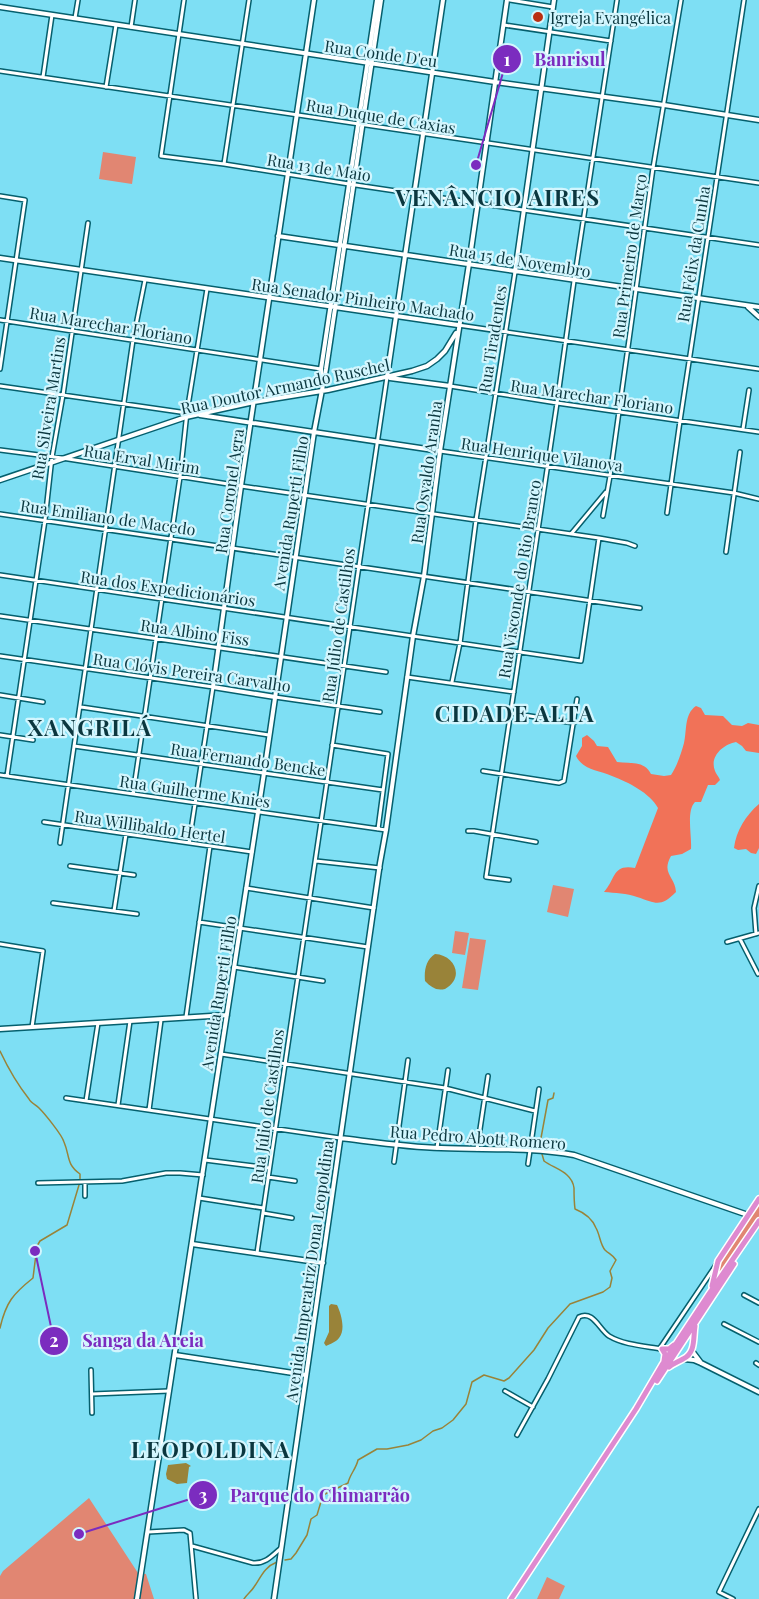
<svg xmlns="http://www.w3.org/2000/svg" width="759" height="1599" viewBox="0 0 759 1599" font-family="'Playfair Display',serif">
<style>
.green{fill:#e18672}
.forest{fill:#f17258}
.water{fill:#998339}
.lines{fill:none;stroke-linecap:round;stroke-linejoin:round}
.stream{stroke:#998339;stroke-width:1.5}
.street-casing{stroke:#055f6d;stroke-width:6}
.secondary-casing{stroke:#055f6d;stroke-width:7}
.highway-casing{stroke:#fff;stroke-width:8}
.street{stroke:#fff;stroke-width:3}
.secondary{stroke:#fff;stroke-width:4}
.highway{stroke:#de8ad0;stroke-width:5}
.poi-dot{fill:#ba2f12;stroke:#d3f6fe;stroke-width:2}
.labels{text-anchor:middle;dominant-baseline:central;stroke-width:4.5;stroke-linejoin:round;paint-order:stroke}
.poi-label{font-size:16px;fill:#0b373f;stroke:#d3f6fe;text-anchor:start}
.street-label{font-size:16px;fill:#0b373f;stroke:#d3f6fe}
.district-label{font-size:22px;font-weight:bold;letter-spacing:1.5px;fill:#0b373f;stroke:#d3f6fe}
.leader{fill:none;stroke:#7b2cbf;stroke-width:2}
.callout-dot{fill:#7b2cbf;stroke:#d3f6fe;stroke-width:2}
.mark-label{font-size:18px;text-anchor:middle;font-weight:bold;fill:#fff}
.callout-label{font-size:18px;text-anchor:middle;font-weight:bold;fill:#7b2cbf;stroke:#d3f6fe;stroke-width:4.5;stroke-linejoin:round;paint-order:stroke}
</style>
<rect width="100%" height="100%" fill="#7edff4"/>
<path class="green" d="M103,152L136,157L132,184L99,179Z
M553,885L574,889L568,917L547,912Z
M455,931L469,933L465,955L452,953Z
M470,938L486,940L478,990L462,988Z
M759,1203V1217L716,1278L720,1262Z
M89,1498L138,1573L146,1574L154,1599H0V1576L3,1571Z
M547,1577L565,1586L559,1599H537Z"/>
<path class="forest" d="M696,706L701,708L705,715L723,716L732,725L742,726L748,723L759,725V753L746,751L742,746L736,742C724,744 709,756 715,771C716,774 719,777 720,780L715,785H708L701,802H695C686,811 692,836 691,849L682,854L671,856C661,874 675,876 676,892C660,908 656,903 637,897C627,893 615,893 604,892C616,879 612,864 635,868L658,808C650,793 628,782 612,776C598,770 583,770 576,756L582,746V738L587,735L594,741L597,746L608,747L617,762C630,764 644,760 651,774L664,776L671,775C677,766 681,754 684,743C687,731 684,714 696,706Z
M759,804V848L756,854L751,853L746,849L738,850L734,848C736,831 746,815 759,804Z"/>
<path class="water" d="M435,954C455,955 465,978 445,989C436,991 431,987 425,981C424,970 426,960 435,954Z
M331,1304L337,1305C341,1313 346,1330 339,1338C336,1342 330,1344 326,1346L324,1343L329,1332V1306Z
M186,1463L191,1466L189,1467L187,1483L177,1484L167,1479L166,1474L168,1465Z"/>
<g class="lines">
<path class="stream" d="M0,1051C8,1068 18,1085 29,1099C31,1103 36,1105 39,1108C45,1114 62,1135 64,1142C70,1156 66,1164 80,1174V1180
M542,1148L541,1138L548,1100L553,1098L554,1093
M0,1328C6,1302 13,1294 33,1278L37,1246L40,1241L67,1225L79,1185
M285,1560L291,1559L296,1553L307,1535L311,1519L317,1515L323,1495L348,1483C350,1474 356,1469 358,1460L377,1449H387L408,1445L421,1440L433,1431L442,1428L453,1420L466,1404L472,1382L484,1375L504,1381L509,1378L534,1350L548,1328L570,1304L603,1292L610,1287L612,1278L610,1271L616,1260C613,1255 609,1254 605,1250C600,1244 600,1235 596,1228C592,1218 585,1213 575,1209C574,1201 574,1195 574,1188C572,1172 555,1169 544,1161L542,1154
M244,1599C247,1594 251,1592 254,1587C261,1577 264,1567 277,1562"/>
<defs>
<path id="street" d="M184,0L161,156L224,164L349,184L759,245
M510,0L553,7
M75,18L78,0
M504,25L611,41
M131,27L135,0
M0,71L759,183
M43,77L52,15
M106,87L116,25
M224,164L249,0
M0,196L25,200L0,369
M0,320L321,369
M458,325L759,369
M0,386L194,414
M450,386L557,403L759,432
M743,429L749,390
M0,450L62,458L241,486L599,538L627,543L635,546
M440,451L734,493L759,499
M667,513L680,421L744,0
M0,514L640,608
M603,516L610,476L653,168L681,0
M571,534L606,492
M726,552L740,452
M0,575L581,661L599,538
M0,616L386,672
M0,656L213,687L189,843
M407,677L514,692
M452,682L460,643L476,520L515,272
M0,695L43,702
M275,697L380,712
M81,707L269,735
M511,713L574,723
M0,735L33,740
M332,745L388,754L378,829
M74,746L383,790
M483,771L559,783L564,781L577,699
M0,775L386,830
M7,776L45,520L52,457L63,395L88,223
M133,794L180,477L187,412L207,289
M44,822L252,852
M468,831H474L536,842
M60,843L133,340L145,280
M316,861L380,868
M70,866L134,875
M509,880L486,877L557,403L574,281L617,0
M246,888L374,908
M53,903L137,914
M114,911L126,834
M199,922L368,947
M756,934L754,908L759,886
M740,939L758,974
M727,942L759,933
M0,944L43,951L32,1027
M234,967L323,981
M186,1017L210,846
M221,1054L445,1088L535,1111
M66,1098L340,1138
M86,1101L98,1023
M118,1105L130,1021
M149,1110L161,1020
M437,1148L448,1070
M477,1149L488,1076
M205,1160L269,1168
M394,1162L408,1060
M528,1164L539,1089
M268,1177L295,1181
M38,1183L122,1181L166,1173H180L203,1175
M85,1196V1182
M199,1198L263,1208
M263,1213L292,1218
M257,1253L387,377
M744,1295L759,1303
M724,1324L759,1342
M660,1348L716,1265
M756,1363L759,1365
M91,1370L92,1413
M505,1391L533,1407
M92,1394L169,1391
M517,1435L548,1379L579,1317C593,1310 599,1329 609,1336C624,1345 645,1346 662,1349
M148,1532L184,1530L190,1533L196,1599
M192,1546L253,1563C265,1564 272,1556 281,1548
M733,1599L719,1592L759,1509"/>
<path id="secondary" d="M0,7L495,82L664,105L759,120
M278,236L759,307
M0,258L458,325
M515,272L554,0
M748,307L759,317
M387,377L443,0
M390,378L450,386
M321,381V369L377,0
M200,415L440,451
M0,480L186,417L254,402L328,390L412,371L427,366L437,359L445,351L456,333
M275,697L213,687L241,486L314,0
M0,1029L227,1015
M340,1138C374,1142 407,1147 441,1148C485,1150 530,1147 574,1155L748,1215
M192,1244L323,1263
M692,1351L701,1363
M175,1355L306,1375
M684,1359L694,1360L701,1363L759,1392
M137,1599L264,773L314,432L326,369L381,0
M274,1599L380,863L386,830L413,636L424,576L440,451L469,264L507,0"/>
<path id="highway" d="M712,1286L718,1261L759,1199
M664,1361L665,1354L662,1349H669L674,1345
M669,1367C674,1363 678,1362 683,1359C696,1353 693,1338 695,1326
M657,1381L734,1264
M511,1599L636,1409L662,1365L709,1294L759,1221"/>
</defs>
<use href="#street" class="street-casing"/>
<use href="#secondary" class="secondary-casing"/>
<use href="#highway" class="highway-casing"/>
<use href="#street" class="street"/>
<use href="#secondary" class="secondary"/>
<use href="#highway" class="highway"/>
</g>
<circle class="poi-dot" cx="538" cy="17" r="6"/>
<g class="labels">
<g class="poi-label">
<text x="550" y="17">Igreja Evangélica</text>
</g>
<g class="street-label">
<text transform="translate(381 53) rotate(8)">Rua Conde D'eu</text>
<text transform="translate(381 116) rotate(9)">Rua Duque de Caxias</text>
<text transform="translate(319 167) rotate(9)">Rua 13 de Maio</text>
<text transform="translate(693 254) rotate(-81)">Rua Félix da Cunha</text>
<text transform="translate(629 256) rotate(-82)">Rua Primeiro de Março</text>
<text transform="translate(520 260) rotate(9)">Rua 15 de Novembro</text>
<text transform="translate(363 299) rotate(8)">Rua Senador Pinheiro Machado</text>
<text transform="translate(111 325) rotate(9)">Rua Marechar Floriano</text>
<text transform="translate(492 339) rotate(-81)">Rua Tiradentes</text>
<text transform="translate(285 386) rotate(-12)">Rua Doutor Armando Ruschel</text>
<text transform="translate(592 396) rotate(8)">Rua Marechar Floriano</text>
<text transform="translate(48 408) rotate(-81)">Rua Silveira Martins</text>
<text transform="translate(542 454) rotate(8)">Rua Henrique Vilanova</text>
<text transform="translate(142 459) rotate(9)">Rua Erval Mirim</text>
<text transform="translate(426 472) rotate(-82)">Rua Osvaldo Aranha</text>
<text transform="translate(229 491) rotate(-82)">Rua Coronel Agra</text>
<text transform="translate(290 513) rotate(-81)">Avenida Ruperti Filho</text>
<text transform="translate(108 517) rotate(8)">Rua Emiliano de Macedo</text>
<text transform="translate(519 579) rotate(-81)">Rua Visconde do Rio Branco</text>
<text transform="translate(168 588) rotate(8)">Rua dos Expedicionários</text>
<text transform="translate(338 625) rotate(-82)">Rua Júlio de Castilhos</text>
<text transform="translate(195 632) rotate(8)">Rua Albino Fiss</text>
<text transform="translate(192 672) rotate(8)">Rua Clóvis Pereira Carvalho</text>
<text transform="translate(248 759) rotate(8)">Rua Fernando Bencke</text>
<text transform="translate(195 791) rotate(8)">Rua Guilherme Knies</text>
<text transform="translate(150 826) rotate(8)">Rua Willibaldo Hertel</text>
<text transform="translate(218 993) rotate(-81)">Avenida Ruperti Filho</text>
<text transform="translate(267 1106) rotate(-82)">Rua Júlio de Castilhos</text>
<text transform="translate(478 1137) rotate(4)">Rua Pedro Abott Romero</text>
<text transform="translate(309 1271) rotate(-82)">Avenida Imperatriz Dona Leopoldina</text>
</g>
<g class="district-label">
<text x="498" y="197">VENÂNCIO AIRES</text>
<text x="515" y="713">CIDADE ALTA</text>
<text x="90" y="727">XANGRILÁ</text>
<text x="211" y="1449">LEOPOLDINA</text>
</g>
</g>
<path class="leader" d="M476 165L507 59M35 1251L54 1341M79 1534L203 1495"/>
<g class="callout-dot">
<circle cx="476" cy="165" r="6"/>
<circle cx="35" cy="1251" r="6"/>
<circle cx="79" cy="1534" r="6"/>
<circle cx="507" cy="59" r="15"/>
<circle cx="54" cy="1341" r="15"/>
<circle cx="203" cy="1495" r="15"/>
</g>
<g class="mark-label">
<text x="507" y="66">1</text>
<text x="54" y="1347">2</text>
<text x="203" y="1502">3</text>
</g>
<g class="callout-label">
<text x="570" y="66">Banrisul</text>
<text x="143" y="1347">Sanga da Areia</text>
<text x="320" y="1502">Parque do Chimarrão</text>
</g>
</svg>
